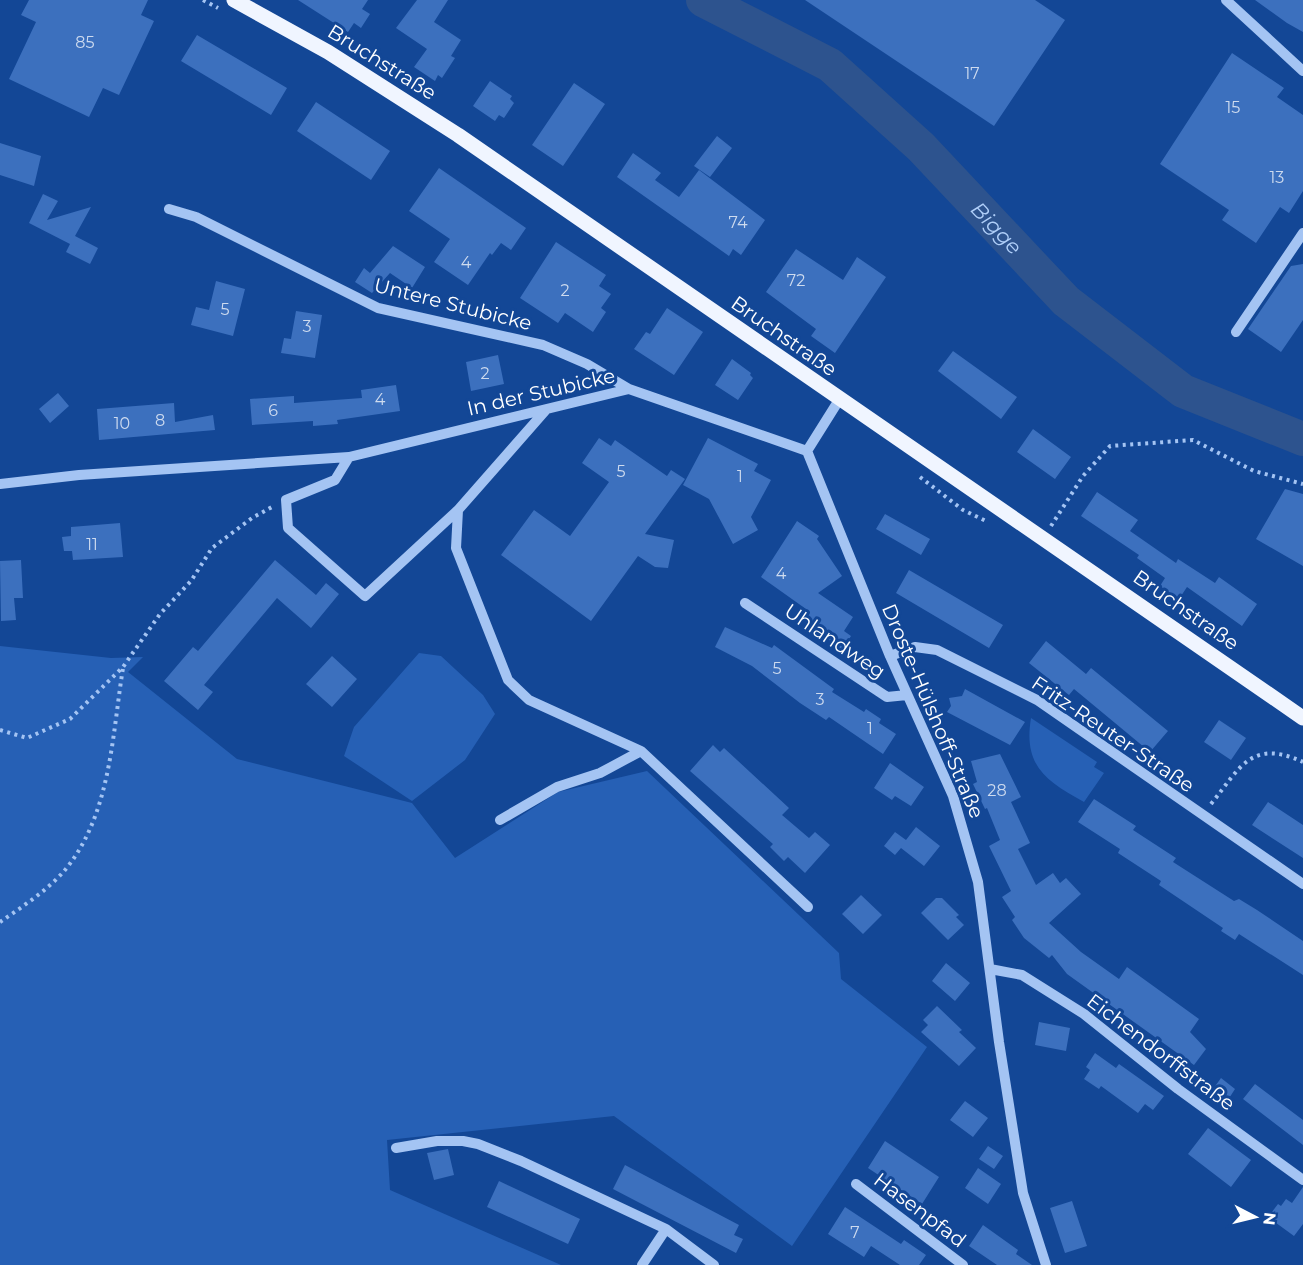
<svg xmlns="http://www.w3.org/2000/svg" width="1303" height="1265" viewBox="0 0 1303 1265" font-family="Montserrat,sans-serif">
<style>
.green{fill:#2660b5}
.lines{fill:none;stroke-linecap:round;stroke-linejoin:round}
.river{stroke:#2d538e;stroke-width:34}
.building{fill:#3c70be}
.path{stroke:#a4c4f3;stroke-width:4;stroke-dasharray:3 4.5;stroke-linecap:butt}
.minor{stroke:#a4c4f3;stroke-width:10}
.major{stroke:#f0f5ff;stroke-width:15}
.labels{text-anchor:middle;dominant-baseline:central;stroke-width:6;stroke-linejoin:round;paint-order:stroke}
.number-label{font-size:16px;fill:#cedbef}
.street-label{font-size:20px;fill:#fff;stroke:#134796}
.water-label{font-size:21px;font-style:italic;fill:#b0cff9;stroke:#134796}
</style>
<rect width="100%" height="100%" fill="#134796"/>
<path class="green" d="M0,646L111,658L143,657L128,672L237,759L412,803L455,858L558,792L647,771L839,953L841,979L927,1047L792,1246L614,1116L387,1140L390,1190L561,1265H0Z
M419,653L441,656L483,695L495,714L465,760L412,801L344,756L354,727Z
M1031,718L1097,762L1094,767L1104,773L1084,802C1046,781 1023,766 1031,718Z"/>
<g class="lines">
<path class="river" id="s1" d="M703,0L830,65L921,147L1066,301L1183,391L1303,439"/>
</g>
<path class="building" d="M29,0H148L141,15L154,21L119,95L103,88L89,117L9,79L36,22L21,15Z
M298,0H368L362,9L370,14L361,28L354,23L348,32Z
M417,0H448L434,22L461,40L451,56L455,58L442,78L438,75L435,81L414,67L427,49L396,28Z
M805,0H1035L1065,20L994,126Z
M1255,0H1303V32L1287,23Z
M197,35L287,88L271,115L181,61Z
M1232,53L1284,88L1277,97L1303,115V191L1289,213L1280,207L1256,243L1222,220L1229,210L1160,164Z
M490,81L512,96L510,99L514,103L504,118L499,115L495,121L473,106Z
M574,83L605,104L563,166L532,145Z
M316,102L390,151L371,180L297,131Z
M717,136L732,148L710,177L694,166Z
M0,143L41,156L34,186L0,175Z
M633,153L661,173L655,180L679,197L699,170L765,220L741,255L733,249L729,256L617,177Z
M439,168L526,228L511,250L501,243L492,255L490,253L468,285L434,262L450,239L409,211Z
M43,194L58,201L47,220L91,207L75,236L98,248L90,264L66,252L70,244L29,223Z
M556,242L606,275L599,286L611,294L601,308L606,312L593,332L565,313L558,323L520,298Z
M393,246L425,267L412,288L390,273L372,293L355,282L364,268L370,273Z
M796,249L843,280L857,257L886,277L835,353L811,336L816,329L766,292Z
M1303,264V320L1281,352L1248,329L1291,266Z
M216,281L245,289L233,336L191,325L196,307L209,310Z
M667,308L703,332L674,375L634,349L646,332L650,334Z
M296,311L322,315L315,358L281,353L284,338L291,339Z
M953,351L1017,397L1001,419L938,371Z
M498,355L504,384L471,391L466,362Z
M732,359L751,373L750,375L753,378L738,400L715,385Z
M396,385L400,411L337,420L338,424L313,426V421L252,425L250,399L294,396V403L362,398L361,390Z
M58,393L69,406L50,423L39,409Z
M174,403L175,422L213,415L215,430L99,440L97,409Z
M1033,429L1071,457L1055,479L1017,452Z
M599,438L611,446L615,440L667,476L671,470L685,479L645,534L674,540L668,568L655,567L638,556L591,621L501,555L534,510L570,536L609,482L582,463Z
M708,438L758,464L754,471L771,480L751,517L758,530L733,544L709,499L683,485Z
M1285,489L1303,494V566L1256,539Z
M1097,492L1138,520L1130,531L1176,563L1178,559L1215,583L1219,577L1257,604L1242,626L1187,587L1179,599L1160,586L1165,578L1137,558L1139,555L1081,516Z
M885,514L930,539L921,555L876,529Z
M797,521L819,536L817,539L842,576L818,593L853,617L844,631L851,636L842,650L800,617L806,609L761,577Z
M120,523L123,557L73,560L72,551H64L62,537L71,536V527Z
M21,560L23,598H14L16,620L1,621L0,561Z
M275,560L316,595L326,583L339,594L311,628L277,598L204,685L213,692L198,710L164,681L193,647L198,651Z
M909,570L1003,625L989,648L896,593Z
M725,627L772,648L774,645L834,689L832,692L864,712L866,709L881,719L879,723L896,734L883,754L829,717L826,720L800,703L752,666L715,647Z
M1046,641L1086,674L1091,668L1168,731L1150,752L1074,689L1069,695L1029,663Z
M332,656L357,679L332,707L306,684Z
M965,689L1025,722L1010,745L947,712L951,706L949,698L962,696Z
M1219,720L1246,738L1231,760L1204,742Z
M713,745L720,752L724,748L789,808L782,815L809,838L815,832L830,845L805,873L788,857L784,861L770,847L773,844L690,771Z
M1000,754L1021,797L1011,802L1030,843L1018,849L1036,885L1053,873L1060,883L1066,878L1081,894L1049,923L1081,952L1119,979L1127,967L1199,1019L1190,1032L1206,1049L1194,1065L1067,974L1052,955L1049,958L1024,938L1012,920L1015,917L1002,897L1011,891L989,846L1000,840L987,808L985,809L973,784L977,782L971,761Z
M890,763L924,787L911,806L895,796L892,800L874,788Z
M1094,799L1136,826L1133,830L1176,858L1173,862L1234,901L1239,899L1257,910L1303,941V975L1239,934L1235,940L1221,931L1223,928L1159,885L1161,881L1118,853L1120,849L1078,822Z
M1268,802L1303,825V858L1252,825Z
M916,827L940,846L924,866L901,848L895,855L884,846L895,832L906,840Z
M861,895L882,915L863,934L842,914Z
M936,898H942L959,915L956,917L964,925L948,940L921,913Z
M946,963L970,983L955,1001L932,981Z
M937,1006L962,1030L959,1032L976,1048L959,1066L921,1032L928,1025L923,1020Z
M1039,1022L1070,1028L1066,1051L1035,1045Z
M1095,1053L1116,1068L1119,1064L1164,1096L1153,1110L1145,1104L1138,1113L1101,1086L1099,1089L1084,1079L1090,1070L1086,1067Z
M1221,1078L1235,1089L1226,1103L1211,1092Z
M1255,1084L1303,1120V1145L1243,1099Z
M965,1101L988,1118L973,1137L950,1120Z
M1208,1128L1251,1160L1231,1187L1188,1154Z
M885,1141L939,1177L922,1204L868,1168Z
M988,1146L1003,1156L994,1169L979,1159Z
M448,1149L454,1175L434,1180L427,1153Z
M625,1165L739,1225L734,1235L743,1239L736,1253L613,1189Z
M978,1168L1001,1184L988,1204L965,1188Z
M499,1181L580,1219L568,1244L487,1207Z
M1303,1187V1224L1294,1236L1268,1217L1278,1204L1281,1206L1286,1199L1292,1203Z
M1072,1201L1087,1246L1065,1253L1050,1208Z
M845,1207L901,1244L904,1240L926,1255L919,1265H900L871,1246L864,1257L828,1234Z
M983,1225L1018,1250L1016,1254L1032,1265H997L969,1246Z"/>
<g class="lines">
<path class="path" d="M203,0L218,8
M920,477L963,510L986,521
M1051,526L1083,476L1110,446L1193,440L1254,471L1303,484
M0,730L27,738L70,719L123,667L160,614L191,581L212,548L252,518L272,507
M1211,804C1240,768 1251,738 1303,762
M0,922C22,907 48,890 65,870C111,814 112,736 123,668"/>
<path class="minor" d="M1226,0L1303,71
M169,209L196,217L378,308L543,345L587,364L629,389
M1236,332L1303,233
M839,400L807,451L890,656L953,796L978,882L999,1042L1023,1193L1046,1265
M545,411L458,510L456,548L508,680L529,700L641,751L808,907
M349,457L335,480L286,500L288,528L365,596L458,510
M0,484L79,475L349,457L629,389L807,451
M745,603L887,697L907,695
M890,656L915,647L937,650L1037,700L1303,884
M500,820L557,787L600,773L641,751
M990,969L1022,975L1084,1014L1178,1089L1303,1180
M396,1148L437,1141H463L478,1144L521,1161L666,1229L642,1265
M856,1184L963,1265
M666,1229L714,1265"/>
<path class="major" d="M234,0L328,52L458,135L1303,718"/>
</g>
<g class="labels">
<g class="number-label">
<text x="85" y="42">85</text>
<text x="972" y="73">17</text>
<text x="1233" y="107">15</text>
<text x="1277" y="177">13</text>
<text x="738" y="222">74</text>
<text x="466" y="262">4</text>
<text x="796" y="280">72</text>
<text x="565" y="290">2</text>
<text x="225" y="309">5</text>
<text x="307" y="326">3</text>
<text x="485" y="373">2</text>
<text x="380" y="399">4</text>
<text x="273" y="410">6</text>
<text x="160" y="420">8</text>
<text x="122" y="423">10</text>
<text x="621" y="471">5</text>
<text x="740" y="476">1</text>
<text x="92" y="544">11</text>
<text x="781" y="573">4</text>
<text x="777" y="668">5</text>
<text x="820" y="699">3</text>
<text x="870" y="728">1</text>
<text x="997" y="790">28</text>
<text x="855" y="1232">7</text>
</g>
<g class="street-label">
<text transform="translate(382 62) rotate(32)">Bruchstraße</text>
<text transform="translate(453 304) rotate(14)">Untere Stubicke</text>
<text transform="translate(784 336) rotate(35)">Bruchstraße</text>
<text transform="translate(541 392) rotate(-13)">In der Stubicke</text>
<text transform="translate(1186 610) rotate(35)">Bruchstraße</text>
<text transform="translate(835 641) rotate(34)">Uhlandweg</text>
<text transform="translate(933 711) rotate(67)">Droste-Hülshoff-Straße</text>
<text transform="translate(1113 734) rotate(34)">Fritz-Reuter-Straße</text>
<text transform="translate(1161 1052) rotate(37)">Eichendorffstraße</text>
<text transform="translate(920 1210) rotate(37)">Hasenpfad</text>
</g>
<g class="water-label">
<text stroke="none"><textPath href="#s1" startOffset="376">Bigge</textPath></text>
</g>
</g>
<g transform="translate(1255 1217) rotate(97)" stroke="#134796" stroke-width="4.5" paint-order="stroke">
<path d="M0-4.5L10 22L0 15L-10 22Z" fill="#ffffff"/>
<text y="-9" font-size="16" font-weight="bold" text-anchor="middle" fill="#ffffff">N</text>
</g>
</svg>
